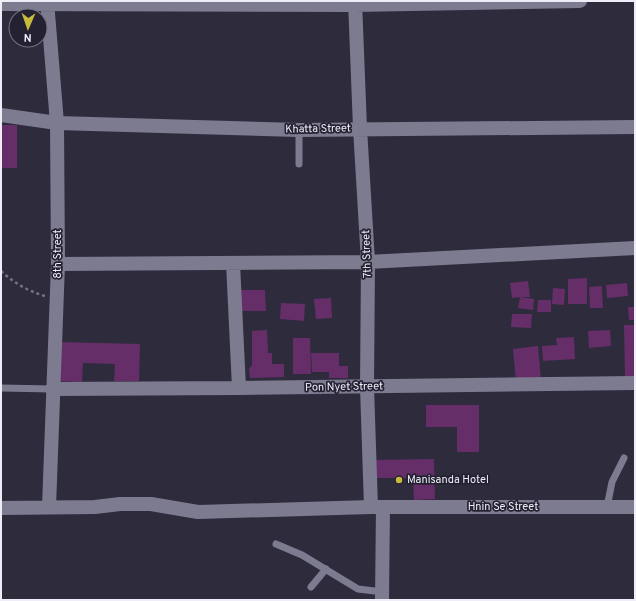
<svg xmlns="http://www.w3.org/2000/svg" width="636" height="601" viewBox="0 0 636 601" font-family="Overpass,sans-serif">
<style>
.building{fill:#652e68}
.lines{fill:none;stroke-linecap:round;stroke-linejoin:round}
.path{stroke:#767383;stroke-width:2.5;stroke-dasharray:3 3;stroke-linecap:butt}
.lane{stroke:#7d7b90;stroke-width:7}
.street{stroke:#7d7b90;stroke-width:14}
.poi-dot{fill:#c7bb3c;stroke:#242232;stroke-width:1.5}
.labels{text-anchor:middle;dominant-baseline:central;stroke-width:3.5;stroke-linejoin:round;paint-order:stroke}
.street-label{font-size:11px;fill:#eeedf8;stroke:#242232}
.poi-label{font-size:11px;fill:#eeedf8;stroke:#242232;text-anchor:start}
</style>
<rect width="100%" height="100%" fill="#2e2b3d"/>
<path class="building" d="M1,125H17V168H1Z
M587,278V304H568V279Z
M528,281L530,297H520L534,299L533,310L518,308L520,297L512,298L510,283Z
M627,283L628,296L607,298L606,285Z
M602,286L603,308H590L589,287Z
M553,288L565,289L564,305L552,304Z
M241,290H265L266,311H241Z
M331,298L332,318L316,319L314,299Z
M538,300H551V312H537Z
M281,303L305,304L304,321L280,319Z
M628,307H635V320H629Z
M512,314H532L531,328L511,327Z
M624,325H635V377H625Z
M267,330L268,353H272V364H284V377L250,378L249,369L252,365V331Z
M610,330L611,346L589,348L588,331Z
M574,337L575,359L543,361L542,346L557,345L556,338Z
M293,338H310L311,374H293Z
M58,342L140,344L139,381H114L115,364L83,363L82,382L57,381Z
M538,346L541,380L516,382L513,349Z
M311,353H339V366H348V378H329V372H312Z
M426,405H479V452H457V427H426Z
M434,459L435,499L414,500L413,478H373L372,460Z"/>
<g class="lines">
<path class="path" d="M1,271C14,283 28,291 45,296"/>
<path class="lane" d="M299,130V164
M1,388L52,389
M607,507L612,482L624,458
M276,544L302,555L358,589L383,592
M311,587L326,569"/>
<path class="street" d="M47,1L57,123L58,264L49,507
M355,1L360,128L368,262L367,387L371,507
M1,4L354,5L580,1
M1,115L57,123L299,130L635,127
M233,263L239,388
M58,264L368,262L635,248
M52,389L239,388L635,383
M1,508L95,507L120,504H151L198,512L371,507H635
M382,600L383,507"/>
</g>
<circle class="poi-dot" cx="399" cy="480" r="4"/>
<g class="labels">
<g class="street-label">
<text transform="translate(318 129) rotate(-1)">Khatta Street</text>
<text transform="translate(58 254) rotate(-90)">8th Street</text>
<text transform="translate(367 254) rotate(-92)">7th Street</text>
<text transform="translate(344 387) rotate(-1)">Pon Nyet Street</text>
<text x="503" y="507">Hnin Se Street</text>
</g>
<g class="poi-label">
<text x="407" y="480">Manisanda Hotel</text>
</g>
</g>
<rect width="636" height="601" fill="none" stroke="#eeedf8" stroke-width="4"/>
<g transform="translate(28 28) rotate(182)"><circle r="19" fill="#242232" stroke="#757381"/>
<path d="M0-3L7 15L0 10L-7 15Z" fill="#c7bb3c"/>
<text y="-6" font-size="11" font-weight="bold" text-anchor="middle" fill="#eeedf8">N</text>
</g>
</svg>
